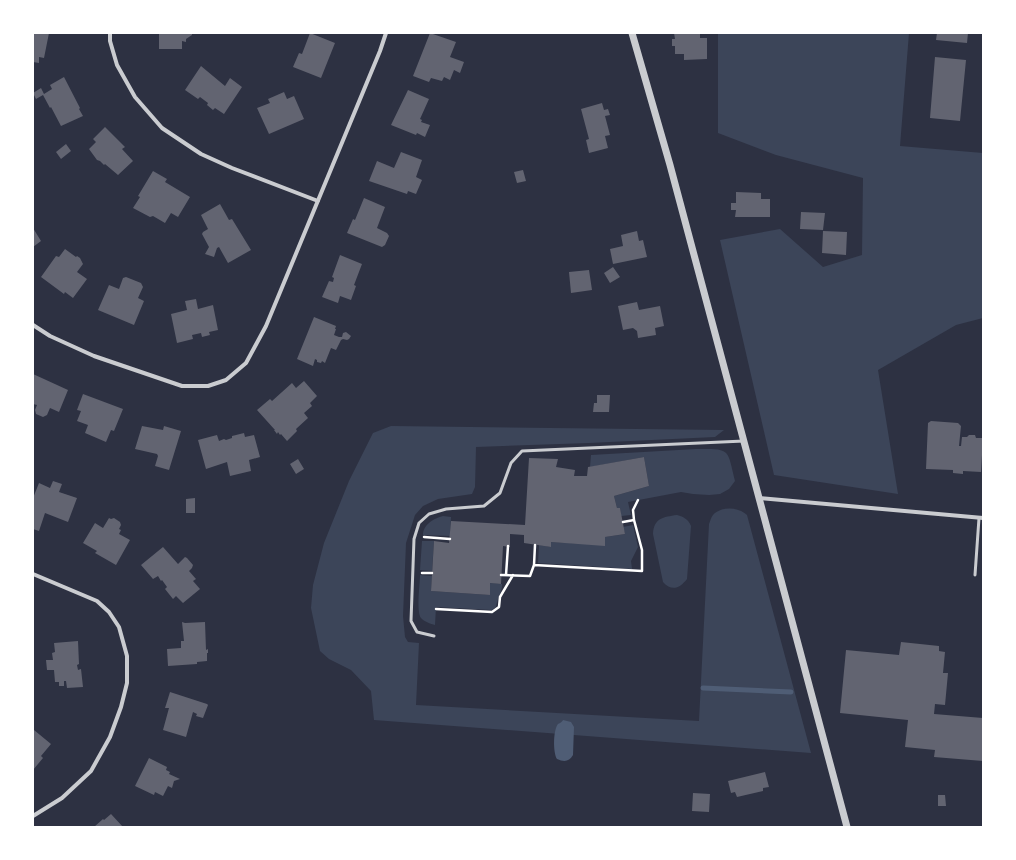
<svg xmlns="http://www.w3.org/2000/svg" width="1016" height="860" viewBox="0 0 1016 860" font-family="'Open Sans',sans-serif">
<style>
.green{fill:#3c4559}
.water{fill:#4f5d75}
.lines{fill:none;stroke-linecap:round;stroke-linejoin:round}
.stream{stroke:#4f5d75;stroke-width:5}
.building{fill:#626471}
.path{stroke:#fff;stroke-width:2.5}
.service{stroke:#caccd0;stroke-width:3}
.minor{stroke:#caccd0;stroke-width:4}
.tertiary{stroke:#caccd0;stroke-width:7}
</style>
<rect width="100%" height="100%" fill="#2d3142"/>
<path class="green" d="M718,33H909L900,146L983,153V318L956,325L878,370L898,494L774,475L720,240L780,229L823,267L862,255L863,178L776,155L718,133Z
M391,426L724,430L715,437L589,443L476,447L475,487L472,494L438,499L423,506L415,515L406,543L403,616L405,637L408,642L419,643L416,705L699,721L709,524C710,522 711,517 713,515C722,506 738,507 747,515L811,753L374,720L371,691L351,670L329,659L320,651L311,608L313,585L324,543L349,481L373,433Z
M696,449C731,449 727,448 735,481L729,489L720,494L709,495L693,494L681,492L628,502L631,515L621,516L620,508H617L614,496L649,486L644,457L590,467L591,455Z
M677,515C684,517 688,519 691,526L687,579C680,588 672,592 663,582L653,534C654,518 663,517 677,515Z
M443,516L451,517L450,536L423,535C423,525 434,518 443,516Z
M633,525L638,547L631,561L632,569L538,563L539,545L551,547V542L605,545V537L625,534L623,527Z
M422,541H434L432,571L420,570Z
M420,575L432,576L431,591L490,595V583L502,584C503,590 497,599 496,607L492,610L436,607L435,625C431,624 423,621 421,618C416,611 420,584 420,575Z"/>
<path class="water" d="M563,720L571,722L574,727L573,755C569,762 564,762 557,759C553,753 553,730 558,724C559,724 563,721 563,720Z"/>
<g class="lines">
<path class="stream" d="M703,688L791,692"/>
</g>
<path class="building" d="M33,33H49L44,58L39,57V63L33,62Z
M159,33H192V35L186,39V42L182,41V49H159Z
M310,33L335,43L321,78L293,67L299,53L302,54Z
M430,33L456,42L450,57L464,62L460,73L454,70L450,80L444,77L442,81L431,78L429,82L413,76Z
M674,33H700V38H707V59L684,60V54H675V46H672V39H675Z
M937,33H968L967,43L936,40Z
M935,57L966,60L960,121L930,118Z
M201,66L225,86L230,78L242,87L224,114L215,108L213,110L207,105L208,103L200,97L198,99L185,90Z
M64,77L80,108L79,109L83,116L61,126L51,107L50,108L43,95L36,99L33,93L41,88L44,94L52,89L50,85Z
M408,90L429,99L420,119L422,120L421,122L430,125L425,137L417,133L416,135L391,125Z
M284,92L287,99L294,96L304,119L269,134L257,108L270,103L268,99Z
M602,103L604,110L608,109L610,115L605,116L610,135L605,136L608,148L589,153L586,140L589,139L581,109Z
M105,127L125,147L122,149L133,161L118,175L105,164L104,165L100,161L97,160L89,149L96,142L93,139Z
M66,144L71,151L61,159L56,152Z
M401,152L422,160L416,177L422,180L416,194L408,191L407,194L369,181L377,161L394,168Z
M523,170L526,181L517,183L514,172Z
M153,171L167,179L165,182L190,197L178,217L171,213L165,223L153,216L150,217L133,208L140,197L138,196Z
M736,192L761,193V199H770V217H735L736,210H731V203H736Z
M364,198L385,207L377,228L387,233L389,236L385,245L382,247L347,233L353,219L355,220Z
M220,204L229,220L232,219L251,250L228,263L219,247L217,248L214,257L205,254L209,247L202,234L203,232L208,229L201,215Z
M801,212L825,213L823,230L800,229Z
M33,228L41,241L33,247Z
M637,231L639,241L643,240L647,257L613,264L610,249L623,246L621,235Z
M823,231L847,232L846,255L822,253Z
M65,249L76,257L77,256L80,258L83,264L77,272L87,279L73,298L65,292L64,294L41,277L56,256L59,257Z
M340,255L362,264L354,285L356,286L351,300L340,296L338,303L322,297L329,281L333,282L334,278L332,277Z
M613,267L620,277L610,283L604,273Z
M589,270L592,290L571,293L569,272Z
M126,277L141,283L143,287L138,298L144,301L134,325L98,310L109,285L119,289L123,278Z
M196,299L198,309L213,305L218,330L209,332L210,335L202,337L201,333L192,335L193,339L177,343L171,314L187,310L185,301Z
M637,302L639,310L660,306L664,326L655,328L656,335L638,338L637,331L633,328L623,330L618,306Z
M314,317L336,326L335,329H336L334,335L339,337H342L343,333L346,332L351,336L349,339L347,340L343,339L341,340L336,350L331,348L325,363L322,361L321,363L317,362V360L315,359L313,366L297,359Z
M33,374L68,390L59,412L50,408L47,415L43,417L36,414L35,410L37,405L33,404Z
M304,381L317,396L310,403L312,406L304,413L308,418L296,429L297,431L287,441L281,434L280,435L278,432L277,434L274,430H275L257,410L270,399L272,401L292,383L296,388Z
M83,394L123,409L114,431L111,430L106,442L85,433L88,425L77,421L81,411L77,410Z
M597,395H610L609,412H593L594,403H597Z
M931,421L958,423L961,426L959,446H961L962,437H967L969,435H975L976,438H983L981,472L963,471V474L953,473V470L926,469L928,423Z
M142,426L163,430L164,426L181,431L169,470L155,466L158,456L157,454L135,449Z
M244,433L245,437L254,435L260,457L249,460L251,471L230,476L227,462L206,469L198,440L217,435L219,441L224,439L226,440L232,438V436Z
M644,457L649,486L614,496L617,508H620L625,534L605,537V546L551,542V547L524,543V535L510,534V547L503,546L501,584L490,583V595L431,591L434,541L449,543L451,521L525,525L529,458L558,459L556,467L575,470L574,476H587L588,467Z
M298,459L304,469L296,474L290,464Z
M53,481L62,484L59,492L77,498L68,522L45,513L39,531L33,529V498L39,483L50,488Z
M195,498V513H186V499Z
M109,518L111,519L114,518L120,522L121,525L119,529L121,530L119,534L130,540L116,565L95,553L97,551L83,543L95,523L103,528Z
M163,547L178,564L185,557L187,558L193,565L192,568L189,571L196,579L193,581L200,589L183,603L176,596L173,599L165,589L167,587L162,580L161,581L158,576L153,579L141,565Z
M182,622L185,623L205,622L206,650L208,649V653H207V661L197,662V664L168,666L167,649L181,648V641H184Z
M78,641L79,664L77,665L78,670L81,669L83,687L67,688L66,681H64V686H59V682H55L54,670H47L46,660H53L52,653L55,652L54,643Z
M901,642L939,646V651L945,652L943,673H948L945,705L935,704L934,714L983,718V761L934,757L935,750L905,747L908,720L840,713L846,650L899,655Z
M170,692L207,704L208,705L203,718L196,716L197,714L193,712L186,737L163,730L169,708H165Z
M34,730L51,744L41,756L43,758L33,770Z
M149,758L167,767L166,770L170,772L169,774L180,779L174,781L172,788L168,786L163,796L155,792L154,795L135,786Z
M765,772L769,787L763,788V791L737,797L735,792L731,793L728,781Z
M693,793L710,794L709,812L692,811Z
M938,795H945L946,806H938Z
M111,814L123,827H94L103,819L104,820Z"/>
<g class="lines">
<path class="path" d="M623,522L634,520L633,510L638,500
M424,537L450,539
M535,545L534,565L642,571V550L634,520
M422,573H432
M501,575L530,576L534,565
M506,575L508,546
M436,609L492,612L499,607L500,597L513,575"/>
<path class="service" d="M975,575L979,518
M434,636L417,632L411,621L414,539L419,523L429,514L446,509L484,506L500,493L511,463L522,451L744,441"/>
<path class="minor" d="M110,33V41L117,65L135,97L162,128L201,154L232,168L318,201
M33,325L50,336L94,356L182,386H208L226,380L246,363L266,326L380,51L386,33
M759,498L983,518
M33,574L97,601L109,612L119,627L127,656V683L121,707L110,737L91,771L62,798L33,816"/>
<path class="tertiary" d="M632,33L670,165L847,827"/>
</g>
<rect width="1016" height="860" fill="none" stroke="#ffffff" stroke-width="68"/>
</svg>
